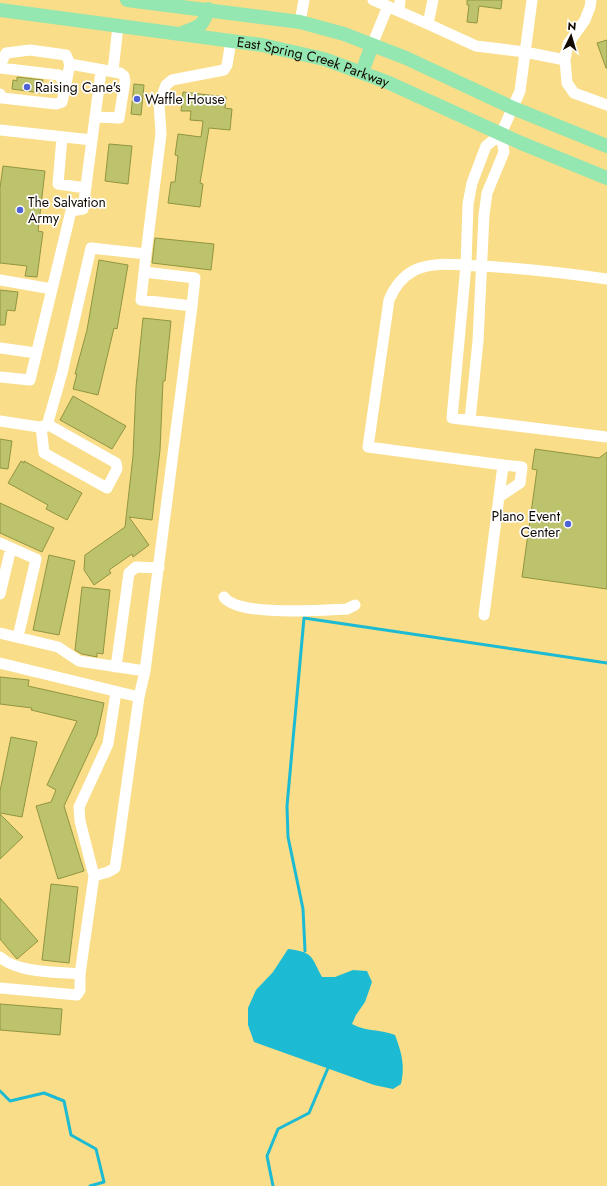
<svg xmlns="http://www.w3.org/2000/svg" width="607" height="1186" viewBox="0 0 607 1186" font-family="Jost,sans-serif">
<style>
.water{fill:#1cbbd3}
.lines{fill:none;stroke-linecap:round;stroke-linejoin:round}
.stream{stroke:#1cbbd3;stroke-width:3}
.building{fill:#bdc26c;stroke:#919540}
.minor{stroke:#fff;stroke-width:11}
.major{stroke:#94e7b1;stroke-width:14}
.poi-dot{fill:#4e63d8;stroke:#fff;stroke-width:1.5}
.labels{text-anchor:middle;dominant-baseline:central;stroke-width:3.5;stroke-linejoin:round;paint-order:stroke}
.street-label{font-size:14px;fill:#120a00;stroke:#fff}
.poi-label{font-size:14px;fill:#120a00;stroke:#fff;text-anchor:start}
</style>
<rect width="100%" height="100%" fill="#f9dd88"/>
<path class="water" d="M288,949C313,952 311,956 322,977H335L353,970L367,971L372,982L365,1002L356,1015L352,1024C366,1032 381,1029 395,1035C402,1054 405,1065 401,1084L393,1089L374,1085L254,1042L248,1025V1008L256,990L273,972Z"/>
<g class="lines">
<path class="stream" d="M305,951L303,909L288,837L287,806L304,618L607,663
M0,1091L10,1101L44,1093L64,1101L71,1135L96,1149L104,1182L90,1186
M273,1186L267,1156L278,1129L309,1113L328,1068"/>
</g>
<path class="building" d="M467,0H502L501,9L479,6L477,23L467,22L469,5H467Z
M607,40V68H606L597,43Z
M17,77L43,80L41,93L12,89L13,80L17,81Z
M134,84L144,85L141,115L131,114Z
M183,92L226,97L225,108L232,109L230,130L209,128L200,183L203,184L200,207L168,203L171,182H175L178,156L175,155L178,134L201,137L203,121L190,120L191,111H181Z
M109,144L132,146L128,184L105,181Z
M3,166L45,171L38,231L43,232L37,277L25,276L27,266L0,263V188Z
M155,238L214,244L211,270L152,263Z
M99,260L128,265L117,329L114,328L98,395L73,389L77,374H75L87,330Z
M0,290L18,292L15,311L7,310L5,325H0Z
M143,318L171,321L165,381H163L160,450L152,520L129,517L149,545L133,557L132,554L109,570L111,573L94,585L84,570L85,555L125,527L133,456L136,387Z
M73,396L126,426L112,449L60,420Z
M0,439L12,441L8,469L0,468Z
M535,449L599,458L607,452V589L522,577L537,470L532,469Z
M21,461L24,463V461L82,493L67,520L46,509L48,505L8,483Z
M0,503L54,528L42,552L0,533Z
M49,555L75,561L59,635L33,630Z
M82,587L110,590L103,654L97,653V657L82,654L75,650Z
M0,677L29,680L28,686L104,703L97,735L64,806L84,871L58,879L36,806L51,802L56,790L47,785L77,721L31,710L32,708L0,704Z
M11,737L37,742L22,817L0,813V791Z
M0,814L23,837L0,859Z
M51,884L78,887L69,963L42,960Z
M0,898L38,941L17,959L0,939Z
M0,1004L62,1009L60,1035L0,1030Z"/>
<g class="lines">
<path class="minor" d="M373,0L428,24
M433,0L428,24L476,46L525,52L565,60
M532,0L520,91L501,134L486,146L472,183L468,204L466,265L452,418L607,437
M591,0L590,7L585,20L568,44L565,60L567,83L574,93L607,105
M399,11L400,0
M300,22L304,0
M372,45L388,6
M0,66L6,53L30,50L66,55L70,64L120,73L124,76L125,81L119,118L96,117
M0,68L59,75L66,86
M113,71L118,26
M0,94L2,98L56,104L62,102L70,64
M0,130L92,140
M62,137L58,184L86,188
M146,254L161,134L159,103L166,85L172,80L224,70L227,65L231,41
M144,272L195,278L192,306
M0,280L52,289
M0,348L36,353
M0,377L30,380L71,211L83,209L101,71
M470,420L478,341L484,215L487,193L504,152L501,134
M0,421L39,427L46,426L48,422L62,373L91,248L146,254L141,300L192,306L145,671L139,697L117,854L115,868L108,872L94,876
M41,427L44,453L107,488L117,469L116,463L47,424
M499,497L520,483L522,467L503,465
M0,543L36,559L18,637
M0,594L11,548
M224,597C238,617 323,610 347,609L355,605
M484,615L503,465L368,447L389,300C394,288 403,276 415,270C434,261 458,265 479,266C522,268 564,273 607,279
M0,633L58,647L79,661L145,671
M0,663L139,697
M116,667L129,573L136,567L159,568
M0,957C17,973 57,972 80,974
M0,988L77,995L80,990V974L94,876L80,821L79,807L108,744L116,692"/>
<g class="major">
<path d="M127,0L300,22L344,34L406,58L513,108L607,146"/>
<path id="s1" d="M0,10L262,45L324,59L387,82L521,143L607,178"/>
<path d="M182,33C199,27 203,27 208,9"/>
<path d="M362,72L372,45"/>
</g>
</g>
<g class="poi-dot">
<circle cx="27" cy="87" r="4"/>
<circle cx="137" cy="99" r="4"/>
<circle cx="20" cy="210" r="4"/>
<circle cx="568" cy="524" r="4"/>
</g>
<g class="labels">
<g class="street-label">
<text stroke="none"><textPath href="#s1" startOffset="318">East Spring Creek Parkway</textPath></text>
</g>
<g class="poi-label">
<text x="35" y="87">Raising Cane's</text>
<text x="145" y="99">Waffle House</text>
<text x="28" y="202">The Salvation<tspan x="28" dy="16">Army</tspan></text>
<text x="560" y="516" text-anchor="end">Plano Event<tspan x="560" dy="16">Center</tspan></text>
</g>
</g>
<g transform="translate(571 36) rotate(5)" stroke="#ffffff" stroke-width="3" paint-order="stroke">
<path d="M0-3L7 15L0 10L-7 15Z" fill="#120a00"/>
<text y="-6" font-size="11" font-weight="bold" text-anchor="middle" fill="#120a00">N</text>
</g>
</svg>
